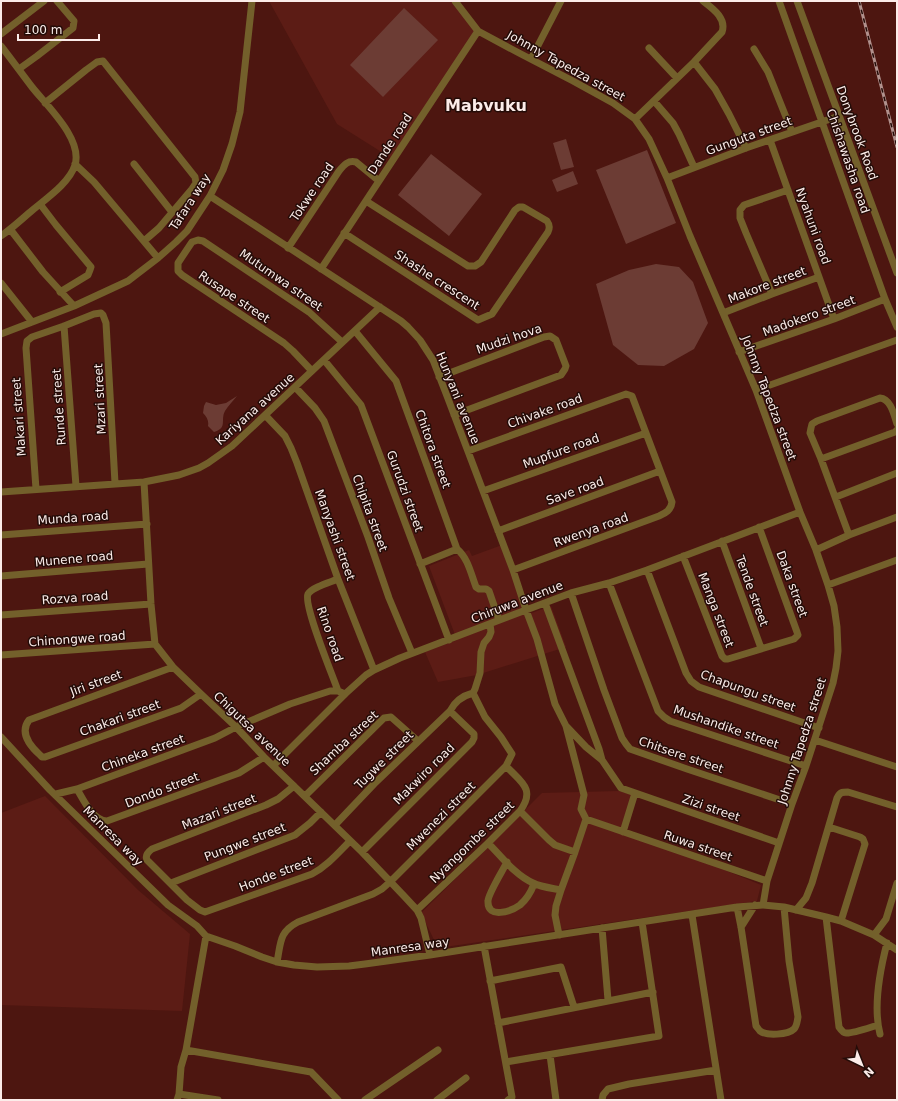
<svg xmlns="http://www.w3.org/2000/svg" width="898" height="1101" viewBox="0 0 898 1101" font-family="'DejaVu Sans',sans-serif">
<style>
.built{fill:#5c1c15}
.green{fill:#6c3c34}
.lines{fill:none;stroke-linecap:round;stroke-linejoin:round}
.minor{stroke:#73602b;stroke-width:7}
.rail-casing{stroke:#b1918d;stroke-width:3}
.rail{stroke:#240c08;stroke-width:1.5;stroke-dasharray:4.5;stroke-linecap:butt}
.labels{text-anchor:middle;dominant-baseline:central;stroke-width:3;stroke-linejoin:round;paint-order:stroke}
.street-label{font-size:12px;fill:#fbece9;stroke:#240c08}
.district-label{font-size:16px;font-weight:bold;fill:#fbece9;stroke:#240c08}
</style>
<rect width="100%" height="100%" fill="#4d1610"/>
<path class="built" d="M269,1H455L476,30L391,158L337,124Z
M502,545L526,615L551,606L566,647L477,675L438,682L425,652L457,640L429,566L469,550L472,556Z
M619,791L633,795L623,828L761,885L757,901L438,948L421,913L542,793Z
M45,796L138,890L190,934L182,1011L1,1005V813Z"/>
<path class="green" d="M404,8L438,40L383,97L350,65Z
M566,139L574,167L561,170L553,143Z
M647,150L676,223L626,244L596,170Z
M431,154L482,194L449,236L398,195Z
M573,171L578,184L557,192L552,180Z
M656,264L679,267L693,282L708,323L694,349L664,366L638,365L613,345L596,284L629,270Z
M237,396C233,401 228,406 225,411C220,420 228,428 214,432L208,426C209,421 207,417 203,413L204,406L206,402L216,405L226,403Z"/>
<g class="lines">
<path class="minor" d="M455,1L478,31L519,53L573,81L613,103L635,119L649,139L667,178L690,236L756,390L800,512L816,550L828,585L834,606L837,627L838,651L836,668L833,683L806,766L792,804L767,881L763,905
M779,1L885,299L897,327
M797,1L897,273
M1,34L44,1
M1,46C12,60 22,74 32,87C47,106 83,139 75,165C69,184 44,200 29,213C20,221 11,229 1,236
M649,48L677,78
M754,49L768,72L792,132
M531,59L561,1
M694,62L715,89L729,114L746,148
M19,69L37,56L73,28L74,21L57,1
M654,101L673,123L679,134L694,167
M45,103L86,70L97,62L103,61L195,177L196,183L192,189L159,228L144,241
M635,119L694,62L722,32C727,18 712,8 703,1
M770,140L834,319
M75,164L94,182L158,258
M134,164L172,212
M667,178L746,148L839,116
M210,196L401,321L408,327L420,340L433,360L447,396L513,570L526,610L537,639L555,704L566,726L584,795L581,809L586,819
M40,204L56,225L91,267L90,270L88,275L60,292
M10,229L43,272L74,306
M344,233L478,320L492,314L548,232C550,228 550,225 547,221L523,207H519L515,210L481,262L475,266H468L366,201
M288,248L339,171C344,165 348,160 356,162L379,181
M321,269L478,31
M1,283L32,322
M772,294L746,233L740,218V210L744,205L788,190
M723,313L772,294L819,277
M64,326L76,486
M355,331L396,381L426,463L457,549L420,564
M1,334L74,306L128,281L158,258L176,242L187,231L210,196L223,170L232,144L240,112L252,1
M739,352L834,319L885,299
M324,360L361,405L449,640
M312,371L293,351L284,343L182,275L178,271V263L192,242L198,240L203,241L309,312L342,342
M439,377L544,337L550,336L556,340L566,366L565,369L561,375L454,415
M295,387L315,408L324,421L368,537L389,598L412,653
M756,390L897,340
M265,415L285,436L291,448L297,463L338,579L374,670
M468,451L626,394L632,396L672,502C671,510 666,513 659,516L513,570
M821,459L895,432L897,430
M144,482L151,604L155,644L173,667L201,694L236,727L264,757L362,852L404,896L417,910L421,918L430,955
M36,489L26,348L27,341L32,337L64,326L94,314L101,313L103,315L106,323L115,483
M483,491L646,433
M1,492L144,482L179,475L199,468L208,463L232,446L380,307
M836,497L897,473
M498,531L660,471
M1,535L147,524
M849,535L821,459L810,433L811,428L812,424L817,421L880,398C891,399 894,415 897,424
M722,541L761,648
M457,549C468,558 471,574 476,587L479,589H486L489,591L499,620
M816,550L849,535L897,517
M683,556L722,656L725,659H728L794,639L798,635L797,632L759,527
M647,570L686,673L691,681L699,687L819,728
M1,576L148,564
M609,583L658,711L664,717L670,721L806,766
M828,585L897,560
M571,593L604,690L622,738L626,744L630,749L687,769L792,804
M545,603L599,749L602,760
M1,615L151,604
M1,655L155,644
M173,667L29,720C19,733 30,746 40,755L42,757H45L181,708L201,694
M338,691C333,676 303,605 308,594C312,587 331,582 338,579
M473,693L475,689L480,673L481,652L484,643L489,637L491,632L490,624
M567,727L586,747L602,760L621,788L779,843
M1,737L50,790L168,905L197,926L206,936L235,946L262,957L277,962L294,965L317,967L349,966L365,964L430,955L737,907L763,905L784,907L826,917L841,921L874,935L897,950
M815,740L897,767
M274,765L345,694L366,675L374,670L400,658L526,610L571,593L609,583L647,570L800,512
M294,786L278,799L266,805L152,849C148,852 145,856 147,860L187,900L200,910L205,912L312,874C327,866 338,853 350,841
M77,789C83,799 93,821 107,821L239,773L264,757
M56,794L77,789L215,738L236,727L290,704L330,691H338L345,694
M305,796L384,718L391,717L418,741
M520,811L549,840L555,845L575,852
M829,827L860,837L863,839L865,844L841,921
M623,832L635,793
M488,843C502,857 515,875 533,883C541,887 551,888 561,890
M362,852L472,742L474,738V734L450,711
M507,862C503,870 488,894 488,901C487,920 512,911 520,905C527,899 531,892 534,884
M171,883L295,835L310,823L321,812
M737,907L741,927L756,1026C757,1027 759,1030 760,1031C766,1036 788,1035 794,1029C797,1026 797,1022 798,1017L789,961L784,907
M417,910L488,843L520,811C536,789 521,782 506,766
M796,910L806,898L812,883L837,798C840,792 842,792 848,792L897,807
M692,915L721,1100
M826,917L839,1027C841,1030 843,1033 846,1033C852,1034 871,1027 878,1025
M741,927L755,905
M602,928L608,1000
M559,935L555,915L556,906L561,890L575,852L586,819L767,881
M874,935L886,919L897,883
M484,946L512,1097L508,1100
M277,962C281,942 279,932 298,922L373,894L382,889L391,881L506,766L512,754L501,737L485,717L473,693C462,696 455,701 450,711L374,784L335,825
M490,981L561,967L574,1007
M498,1023L653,992
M880,1034C873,1007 880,970 887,943
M186,1050L311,1072L338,1100
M550,1055L556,1100
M506,1062L659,1036L642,922
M179,1094L218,1100
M177,1100L179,1094L181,1067L186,1050L206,936
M365,1100L438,1050
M437,1100L466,1078
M602,1100L603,1095L608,1089L629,1084L716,1070"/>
<defs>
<path id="rail" d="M859,1L897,147"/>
</defs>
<use href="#rail" class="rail-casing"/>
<use href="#rail" class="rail"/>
</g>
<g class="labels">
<g class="street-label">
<text transform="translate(566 66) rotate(29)">Johnny Tapedza street</text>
<text transform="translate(857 133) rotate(70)">Donybrook Road</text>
<text transform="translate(749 136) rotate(-20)">Gunguta street</text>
<text transform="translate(390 144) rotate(-57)">Dande road</text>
<text transform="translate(848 161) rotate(71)">Chishawasha road</text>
<text transform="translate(312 192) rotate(-56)">Tokwe road</text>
<text transform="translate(190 202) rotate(-57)">Tafara way</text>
<text transform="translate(813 226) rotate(70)">Nyahuni road</text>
<text transform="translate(281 280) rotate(35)">Mutumwa street</text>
<text transform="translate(437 280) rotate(33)">Shashe crescent</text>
<text transform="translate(767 285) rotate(-21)">Makore street</text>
<text transform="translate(234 297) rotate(34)">Rusape street</text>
<text transform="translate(809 316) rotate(-20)">Madokero street</text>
<text transform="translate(509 339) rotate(-19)">Mudzi hova</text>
<text transform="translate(458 398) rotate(68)">Hunyani avenue</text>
<text transform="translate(769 398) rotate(69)">Johnny Tapedza street</text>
<text transform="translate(100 399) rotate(-93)">Mzari street</text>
<text transform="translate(59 407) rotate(-94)">Runde street</text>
<text transform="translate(255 409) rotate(-42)">Kariyana avenue</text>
<text transform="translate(545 411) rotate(-20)">Chivake road</text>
<text transform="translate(19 417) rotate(-94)">Makari street</text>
<text transform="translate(433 449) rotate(70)">Chitora street</text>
<text transform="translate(561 451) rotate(-20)">Mupfure road</text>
<text transform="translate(405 491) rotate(70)">Gurudzi street</text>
<text transform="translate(575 491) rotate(-20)">Save road</text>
<text transform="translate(370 513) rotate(70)">Chipita street</text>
<text transform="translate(73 518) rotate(-4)">Munda road</text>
<text transform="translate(591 530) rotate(-20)">Rwenya road</text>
<text transform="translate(335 535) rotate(70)">Manyashi street</text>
<text transform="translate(74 559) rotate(-5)">Munene road</text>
<text transform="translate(792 584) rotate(70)">Daka street</text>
<text transform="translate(752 591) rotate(70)">Tende street</text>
<text transform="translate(75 598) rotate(-4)">Rozva road</text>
<text transform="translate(517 602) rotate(-21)">Chiruwa avenue</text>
<text transform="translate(716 610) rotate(69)">Manga street</text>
<text transform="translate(330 634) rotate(71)">Rino road</text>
<text transform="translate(77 639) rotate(-4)">Chinongwe road</text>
<text transform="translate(96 683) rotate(-20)">Jiri street</text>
<text transform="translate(748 691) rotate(20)">Chapungu street</text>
<text transform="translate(120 718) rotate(-20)">Chakari street</text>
<text transform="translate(726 727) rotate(19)">Mushandike street</text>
<text transform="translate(252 729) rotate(44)">Chigutsa avenue</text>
<text transform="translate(802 741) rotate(-72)">Johnny Tapedza street</text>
<text transform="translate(344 743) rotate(-43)">Shamba street</text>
<text transform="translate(143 753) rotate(-20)">Chineka street</text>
<text transform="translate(681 755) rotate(19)">Chitsere street</text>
<text transform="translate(384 760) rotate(-45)">Tugwe street</text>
<text transform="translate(424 774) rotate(-45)">Makwiro road</text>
<text transform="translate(162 790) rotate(-21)">Dondo street</text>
<text transform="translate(711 808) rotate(19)">Zizi street</text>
<text transform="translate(219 812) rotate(-21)">Mazari street</text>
<text transform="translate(441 816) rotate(-45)">Mwenezi street</text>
<text transform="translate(113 836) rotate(45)">Manresa way</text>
<text transform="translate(245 842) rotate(-21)">Pungwe street</text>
<text transform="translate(472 842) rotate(-44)">Nyangombe street</text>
<text transform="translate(698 846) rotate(19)">Ruwa street</text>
<text transform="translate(276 874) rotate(-21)">Honde street</text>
<text transform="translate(410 947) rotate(-8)">Manresa way</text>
</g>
<g class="district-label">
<text x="486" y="105">Mabvuku</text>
</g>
</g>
<rect width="898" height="1101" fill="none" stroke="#fbece9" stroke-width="4"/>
<g transform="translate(862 1065) rotate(137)" stroke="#240c08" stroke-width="3" paint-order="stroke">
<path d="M0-3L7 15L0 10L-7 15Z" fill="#fbece9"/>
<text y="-6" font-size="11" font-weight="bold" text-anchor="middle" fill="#fbece9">N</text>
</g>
<path d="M18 34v6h81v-6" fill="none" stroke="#fbece9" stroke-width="2"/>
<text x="24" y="34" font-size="12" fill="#fbece9" stroke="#240c08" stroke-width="3" paint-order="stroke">100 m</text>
</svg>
